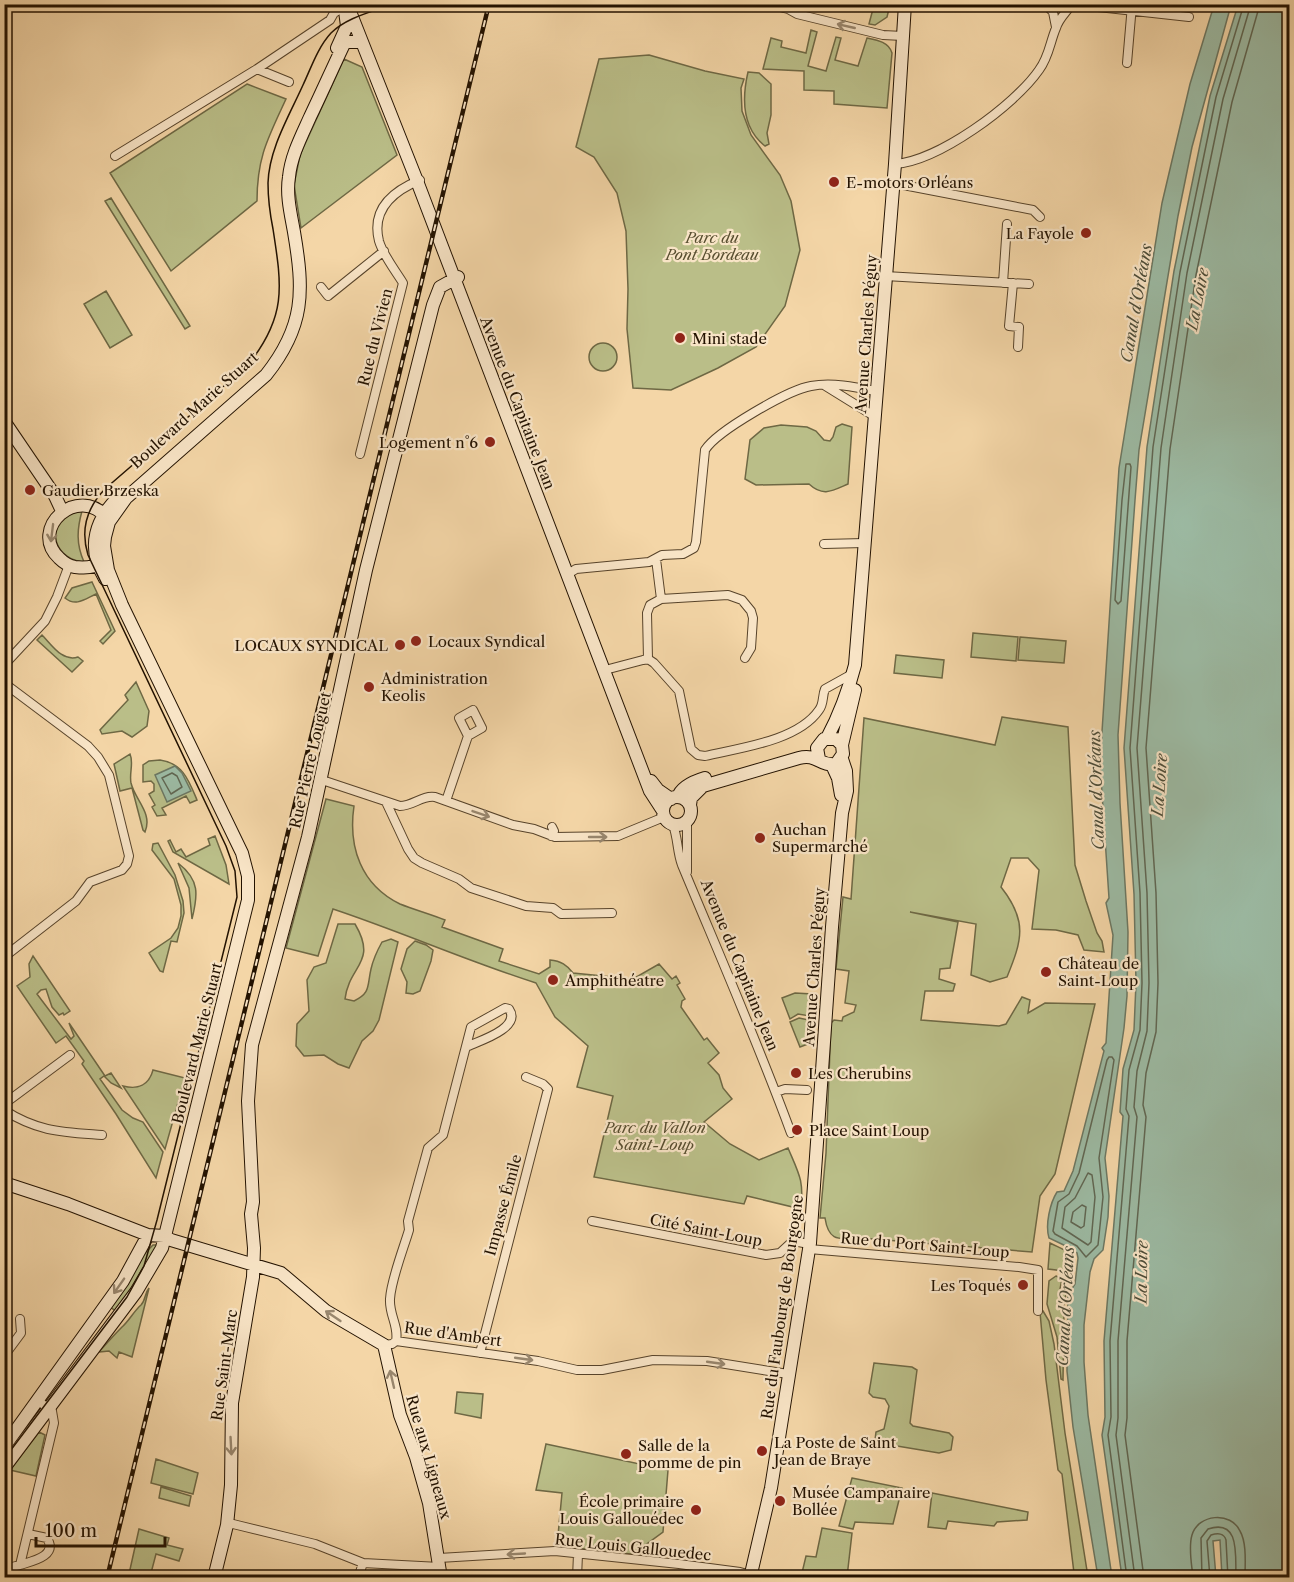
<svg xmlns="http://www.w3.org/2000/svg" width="1294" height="1582" viewBox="0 0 1294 1582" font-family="'Libre Caslon Text',serif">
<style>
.green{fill:#babe88;stroke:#6e6844;stroke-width:1.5}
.water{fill:#9cbaa3;stroke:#6c7762;stroke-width:1.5}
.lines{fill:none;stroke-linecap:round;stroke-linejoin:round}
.shore{stroke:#606652;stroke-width:1.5}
.street-casing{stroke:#57432a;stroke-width:10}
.secondary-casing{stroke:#231200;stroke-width:14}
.street{stroke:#f8e4c6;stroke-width:8}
.secondary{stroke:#f8e4c6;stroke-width:12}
.tram{stroke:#231200;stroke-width:1.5}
.rail-casing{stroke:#231200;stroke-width:4.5}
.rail{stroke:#f8e4c6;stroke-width:2;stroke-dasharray:7;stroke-linecap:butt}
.oneway{stroke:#98866d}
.poi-dot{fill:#8f2418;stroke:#f8e4c6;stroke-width:2}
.labels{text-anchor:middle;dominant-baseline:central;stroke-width:4.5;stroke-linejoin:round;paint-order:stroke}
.poi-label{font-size:15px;fill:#231200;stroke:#f8e4c6;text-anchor:start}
.park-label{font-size:15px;font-style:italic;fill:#584e30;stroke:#f8e4c6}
.street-label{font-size:15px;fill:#231200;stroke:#f8e4c6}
.water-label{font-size:16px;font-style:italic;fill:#4d4d39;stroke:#f8e4c6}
</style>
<rect width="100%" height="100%" fill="#f4d6a7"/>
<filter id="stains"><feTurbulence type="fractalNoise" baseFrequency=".00333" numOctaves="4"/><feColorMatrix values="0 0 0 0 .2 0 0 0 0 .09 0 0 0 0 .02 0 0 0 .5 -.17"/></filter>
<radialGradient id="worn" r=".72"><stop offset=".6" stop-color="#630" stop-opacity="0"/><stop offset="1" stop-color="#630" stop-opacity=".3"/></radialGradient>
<path class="green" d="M874,5H890L887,17L875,25L869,24Z
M811,30L817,32L808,66L826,71L836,37L841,38L835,60L858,66L867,38C877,40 889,42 892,53L887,108L834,104V91L804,90V71L763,69L771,38L782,41L781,47L806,53Z
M649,55L705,71L744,79L741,88L742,111L751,135L780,175L791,201L800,250L785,306L756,347L718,368L671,390L633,388L627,329L628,289L626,231L617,193L594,157L576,147L599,59Z
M344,59L362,67L397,155L301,228L294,185L300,155Z
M748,72L759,73L771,84V115L767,133L769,144L765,146C742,128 742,98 748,72Z
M247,84L286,99C268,138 257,157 257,201L171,271L110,173Z
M111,198L190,326L185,329L105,201Z
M106,291L132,335L110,348L84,304Z
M589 357a14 14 0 1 1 28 0a14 14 0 1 1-28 0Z
M842,424L852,427L848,484C832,491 823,497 809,484L756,485L745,479L750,440L764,428L781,425L807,427L816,431L824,440L830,441L833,437L836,427Z
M82,511C77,529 76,544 84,562C58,561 43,529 68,515C72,512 78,512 82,511Z
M92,582L115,631L103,644L100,641L111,630L96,594C85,599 76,607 65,598L72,588Z
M973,633L1018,637L1016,661L971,657Z
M42,635C52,645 62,662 78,657L83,661L72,672L37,640Z
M1020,637L1066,641L1064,663L1018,660Z
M896,655L944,660L942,678L894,673Z
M136,682L149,711L147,726L132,737L122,731L102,734L100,730L128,700L125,695Z
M1002,717L1068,727L1075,865L1086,901L1097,933L1102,941L1104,952L1084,950L1078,935L1056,930L1032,929L1039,870L1028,858H1011L1001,887C1028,921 1022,940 1007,977L990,982L971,975L976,924L910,912L958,922L950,968L940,969L939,979L955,984L953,991H925L921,1020L999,1026L1006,1024L1022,997L1030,1000L1028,1013L1045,1003L1095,1004L1055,1174L1040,1196L1032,1252L861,1238C841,1238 829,1244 825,1218H820L826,1153L831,1023L834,1020L842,1021L843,1017L854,1012L856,1005L845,1003L849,971L836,969L843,897L851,899L864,718L995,745Z
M130,754C134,763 129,773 131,783C135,800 153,813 145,832L143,830L132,788L120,791L114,764Z
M160,760C183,763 189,781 197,800L190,803L186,796L162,808L166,815L157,816L152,807L155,805L149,794L154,791V784L151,781L143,782V765L149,761Z
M326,799L354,806C348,847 361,885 400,904C415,910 430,914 445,920L442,927L503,949L499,961L539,974L550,967V960C561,961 567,965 573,973L633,979L659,964L672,979L676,976L680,983L677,985L685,999L682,1001L681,1007L704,1040L707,1038L719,1053L708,1063L719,1075L723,1088L732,1099L704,1122L730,1144L759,1160L788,1148C799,1174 804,1180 801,1209L747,1196L744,1204L594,1177L613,1096L577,1087L588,1046L555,1017L536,983C467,961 402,932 333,909L318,956L286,948Z
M215,836L226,865L229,884L173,852L168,841L170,840L176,852L181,849L186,857L210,845L208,839Z
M158,843L175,875L183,901L184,913L177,942L171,941L163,972L160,971L149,953L171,938L178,928L181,916V905L174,879L152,850L153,844Z
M178,863C200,880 198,895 192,919L189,888Z
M338,924H355C378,963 349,965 345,999L354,1001C371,993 367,986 371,969C373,960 377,951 382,942L391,939L398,942L379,1020L373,1031L362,1041L349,1068L338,1064L324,1055L304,1056L296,1046L297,1024L309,1011L307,980L314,967L326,963Z
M415,941L426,945L433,950L431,961L420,991L413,994L406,993L407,982L401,969L407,949Z
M33,956L70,1011L64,1015L63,1013L59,1015L52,1007L46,989L41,990L37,994L71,1039L74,1036L69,1023L105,1076L111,1073L121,1088L111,1083L104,1076L100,1079L122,1110L133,1118L143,1122L163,1152L156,1178L116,1114L82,1064L84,1061L66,1036L56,1043L17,986L30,977L29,964Z
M795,993L812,994L810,1016L798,1014L790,1019L782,998Z
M799,1018L809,1020L808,1044L800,1047L790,1022Z
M153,1070L185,1078L165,1149L123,1086C138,1090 149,1085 153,1070Z
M1050,1243C1066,1251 1077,1252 1073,1272L1048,1269Z
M153,1245H158L118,1313L108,1305L143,1255Z
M1056,1276L1062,1279L1060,1289L1066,1294L1063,1309L1064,1310L1063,1380L1061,1379L1057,1337L1047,1304L1049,1281Z
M149,1288L132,1357L119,1352L117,1358L109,1351L99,1352C107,1343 114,1335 122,1327C129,1321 134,1311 141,1305C146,1300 144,1294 149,1288Z
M1043,1311L1049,1321L1054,1344L1065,1433L1088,1577H1082L1074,1573L1062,1474L1058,1470L1046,1380L1040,1312Z
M874,1363L912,1367L917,1370L910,1423L913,1426L949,1433L953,1437L951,1450L939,1453L879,1443L875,1440L876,1432L884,1429L889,1406L885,1399L873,1397L869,1393Z
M457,1392L483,1394L481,1418L455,1413Z
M39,1432L45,1435L36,1476L10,1470Z
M546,1444L668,1470L663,1532L640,1549V1555L557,1546L562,1493L536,1490Z
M156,1459L198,1473L193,1494L151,1483Z
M852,1478L902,1488L893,1524L855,1522L853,1529L839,1526Z
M161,1487L191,1496L189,1506L159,1498Z
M932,1493L1028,1512L1027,1520L997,1522L994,1526L948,1521L946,1529L928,1527Z
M822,1528L852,1533L847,1577H801L806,1556L816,1557Z
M139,1529L169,1538L167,1545L183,1549L179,1561L156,1554L151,1573L162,1577H144L129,1574Z"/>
<path class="water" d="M1214,5H1231L1192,147L1178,216L1139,450L1135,500L1118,735L1120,803L1128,932L1127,996L1124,1028L1105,1158L1109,1196L1108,1217L1103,1250L1094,1259L1090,1272L1084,1325V1362L1088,1415L1112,1577H1098L1073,1427L1067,1371L1068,1295L1075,1284L1078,1258L1077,1253L1070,1248L1049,1238C1045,1225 1050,1203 1057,1192L1064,1191L1073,1171L1104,1051L1102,1048L1106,1043L1113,935L1106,903L1109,898L1100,763L1119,468L1162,203L1190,84Z
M1238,5H1290L1289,1577H1222L1220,1540L1213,1541L1216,1577H1122L1102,1435L1105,1417L1104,1341L1123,1116L1120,1112L1123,1069L1134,1030L1136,983L1134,894L1124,748L1147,447L1174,271L1210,96Z
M175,766L182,773L191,791L167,802L155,775Z"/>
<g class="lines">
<path class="shore" d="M1126,464H1130L1131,467L1121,601L1118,604L1115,600L1122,500Z
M172,773L177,776L182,787L171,794L162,778Z
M1112,1057L1114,1060L1099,1158L1103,1197L1098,1245L1086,1257L1077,1246L1055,1234L1053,1231L1058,1202L1069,1194L1079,1173L1107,1060L1109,1057Z
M1088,1173L1092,1175L1095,1197L1091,1242L1088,1245L1062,1228L1065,1207L1075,1198Z
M1082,1205L1086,1207L1084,1226L1081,1228L1071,1222L1073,1212Z
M1127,1578L1108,1435L1111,1417L1110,1341L1129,1116L1126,1109L1129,1070L1140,1030L1142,983L1140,893L1130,748L1153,447L1180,272L1216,97L1244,4
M1135,1578L1116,1435L1118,1418V1341L1137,1117L1134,1107L1137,1071L1147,1031L1149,983L1147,893L1137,748L1161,448L1187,273L1223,99L1251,4
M1144,1578L1125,1435L1127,1418V1341L1146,1117L1143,1105L1146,1073L1156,1032L1158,983L1156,893L1146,748L1170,449L1196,275L1232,102L1260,4
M1193,1578C1192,1565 1188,1548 1192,1535C1198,1514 1231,1511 1240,1531C1247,1543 1245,1564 1245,1578
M1202,1578L1201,1538L1208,1529C1241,1518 1235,1557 1236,1578
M1210,1578L1207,1541L1211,1535C1218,1533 1224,1533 1226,1540L1228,1578"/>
<defs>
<path id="street" d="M768,4L788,9L797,14L883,35L903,36
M1045,4L1053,12L1056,27
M1071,4L1189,17
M345,12L364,4
M1127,63L1132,5
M257,69L330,20L334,13L344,7
M115,156L257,69L289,82
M895,164C938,161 1014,106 1039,70C1049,57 1050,42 1056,28C1059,18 1066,13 1071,5
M893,183L1033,210L1040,217
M885,276L1029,284
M1003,283L1007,224
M1013,283L1009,326L1019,327L1018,347
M321,287L328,296L384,251
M824,385L874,416
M360,454L403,283C395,270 383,255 379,241C371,209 393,191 420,180
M824,544L864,543
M656,559L661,599
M568,574L576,569L649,562L662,555L683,554L694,548L696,542L705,450C717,431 788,390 811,386C832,382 856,387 876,391
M648,659L647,613L650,605L661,599L728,595L742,600L751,611L753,618L751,648L745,658
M4,665L45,621L57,597L69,565
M605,670L643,660L648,659L654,663L679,691L691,749L698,755L705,756C739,748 798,741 819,710C824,704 822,696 825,689L852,674
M4,683L88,746L98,757L109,775L129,856L127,864L122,870L90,882L76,901L4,957
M322,780L400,806C413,806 422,795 435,797L513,825L534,829L555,837L618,836L664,817
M446,801L468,736L482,728L473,710L459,718L468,736
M386,802L408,849L414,858L422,863L459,879L471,888L526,906L553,908L561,914L612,913
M687,821V872
M673,825C678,838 677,852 682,865C719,954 758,1043 791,1133
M551,836L554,831L552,827
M776,1092L785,1089L807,1090
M4,1104L70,1055
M4,1110C38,1132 63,1132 102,1135
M592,1221L766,1255L780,1253L793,1241L809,1244
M809,1249L1019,1267L1038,1270V1311
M396,1341C399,1326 389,1315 390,1299C391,1280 403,1250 409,1230L408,1221L428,1148L443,1135L471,1027L505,1008L509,1009C522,1028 479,1041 466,1047
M384,1345L392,1344L396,1341L538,1361L577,1370H602L653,1360L707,1361L788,1374
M480,1353L548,1089L543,1084L526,1077
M4,1356L21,1333L20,1319
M227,1525L233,1524L315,1544L363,1563L440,1567
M439,1558L555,1551L679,1564L740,1572L751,1575
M20,1565C33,1561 58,1556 47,1538L28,1534
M4,1569L20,1565L54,1423L52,1411L37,1400
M358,1578L363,1563
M577,1578L578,1554"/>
<path id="secondary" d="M347,4L417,181L650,791L663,811
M337,48L347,26L345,11
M4,421L55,496L62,511
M102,562C94,568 85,568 75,567C68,566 64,563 59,558C28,529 78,483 107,518
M105,579C86,547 95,518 122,494
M827,738C840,714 848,692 855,665L895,164L905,4
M842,745L855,690
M832,765L838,778L841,795
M651,781L658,790L671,799
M663 811a14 14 0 1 1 28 0a14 14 0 1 1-28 0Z
M678,797C681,787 695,781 705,778
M690,805L691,798L703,786L799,758C817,753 820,767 836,764L843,754L842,745L836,739H824L817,748L819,759
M4,1183L68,1204L148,1235L164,1236L171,1240L281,1273L326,1311L384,1345L400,1415L416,1457L429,1503L441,1578
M4,1447L123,1281L148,1235
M4,1468L136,1292L162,1248L248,900V876L242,853L122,605L108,570L104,546L105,537L109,522L126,498L266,375C305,326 304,291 294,232C291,215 286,195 289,177C291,156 301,137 310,117C322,92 333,67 345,42H362
M214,1578L227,1525L231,1485L232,1403L253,1277L254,1248L251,1214L253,1202L248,1101L252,1045L308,837L366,570L433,305L440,287L458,277
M750,1578L771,1488L810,1243L832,927L842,813L847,791L846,771L842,759"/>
</defs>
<use href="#street" class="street-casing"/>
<use href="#secondary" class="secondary-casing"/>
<use href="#street" class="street"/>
<use href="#secondary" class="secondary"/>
<path class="tram" d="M4,1459L127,1297L144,1266L157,1220L237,897L235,871L226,846L88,555C80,529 87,507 106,488L247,366C287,317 282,287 273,229C270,214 268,199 268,183C269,149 289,116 303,85C311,68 318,47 331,33C347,17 372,12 393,4"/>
<defs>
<path id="rail" d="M107,1578L489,4"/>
</defs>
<use href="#rail" class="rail-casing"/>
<use href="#rail" class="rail"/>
</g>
<defs><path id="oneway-shaft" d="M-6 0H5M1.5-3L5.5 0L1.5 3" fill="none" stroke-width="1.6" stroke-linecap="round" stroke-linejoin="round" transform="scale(1.5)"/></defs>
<g class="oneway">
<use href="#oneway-shaft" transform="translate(846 26) rotate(-167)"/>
<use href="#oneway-shaft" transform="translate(52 533) rotate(97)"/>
<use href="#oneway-shaft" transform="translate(481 814) rotate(19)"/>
<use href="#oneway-shaft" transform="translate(598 837)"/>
<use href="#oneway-shaft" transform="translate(119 1286) rotate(125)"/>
<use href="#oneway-shaft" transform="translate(333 1316) rotate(-146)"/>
<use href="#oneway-shaft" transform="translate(524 1359) rotate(8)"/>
<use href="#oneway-shaft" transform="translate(716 1363) rotate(8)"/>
<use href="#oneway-shaft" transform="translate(392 1379) rotate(-103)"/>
<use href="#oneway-shaft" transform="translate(231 1446) rotate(87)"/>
<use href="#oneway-shaft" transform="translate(516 1554) rotate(177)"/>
</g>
<g class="poi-dot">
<circle cx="834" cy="182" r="6"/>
<circle cx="1086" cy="233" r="6"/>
<circle cx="680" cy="338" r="6"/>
<circle cx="490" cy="442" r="6"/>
<circle cx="30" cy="490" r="6"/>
<circle cx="416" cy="641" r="6"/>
<circle cx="400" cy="645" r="6"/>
<circle cx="369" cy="687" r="6"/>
<circle cx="760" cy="838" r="6"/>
<circle cx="1046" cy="972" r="6"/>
<circle cx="553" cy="980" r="6"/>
<circle cx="796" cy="1073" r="6"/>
<circle cx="797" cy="1130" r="6"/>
<circle cx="1023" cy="1285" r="6"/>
<circle cx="762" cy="1451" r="6"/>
<circle cx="626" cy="1454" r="6"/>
<circle cx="780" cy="1501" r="6"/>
<circle cx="696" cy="1510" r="6"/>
</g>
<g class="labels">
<g class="poi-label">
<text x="846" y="182">E-motors Orléans</text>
<text x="1074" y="233" text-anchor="end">La Fayole</text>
<text x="692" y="338">Mini stade</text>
<text x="478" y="442" text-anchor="end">Logement n°6</text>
<text x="42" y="490">Gaudier Brzeska</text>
<text x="428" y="641">Locaux Syndical</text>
<text x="388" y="645" text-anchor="end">LOCAUX SYNDICAL</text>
<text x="381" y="678">Administration<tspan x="381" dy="17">Keolis</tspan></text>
<text x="772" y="829">Auchan<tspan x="772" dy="17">Supermarché</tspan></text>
<text x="1058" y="963">Château de<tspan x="1058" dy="17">Saint-Loup</tspan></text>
<text x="565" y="980">Amphithéatre</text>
<text x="808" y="1073">Les Cherubins</text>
<text x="809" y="1130">Place Saint Loup</text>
<text x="1011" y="1285" text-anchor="end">Les Toqués</text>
<text x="774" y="1442">La Poste de Saint<tspan x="774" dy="17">Jean de Braye</tspan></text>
<text x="638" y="1445">Salle de la<tspan x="638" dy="17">pomme de pin</tspan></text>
<text x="792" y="1492">Musée Campanaire<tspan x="792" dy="17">Bollée</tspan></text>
<text x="684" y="1501" text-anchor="end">École primaire<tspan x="684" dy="17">Louis Gallouédec</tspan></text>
</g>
<g class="park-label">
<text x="712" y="237">Parc du<tspan x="712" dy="17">Pont Bordeau</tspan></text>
<text x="655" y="1127">Parc du Vallon<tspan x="655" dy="17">Saint-Loup</tspan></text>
</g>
<g class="street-label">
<text transform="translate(866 334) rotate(-86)">Avenue Charles Péguy</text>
<text transform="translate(375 337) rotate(-76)">Rue du Vivien</text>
<text transform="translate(518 403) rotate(69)">Avenue du Capitaine Jean</text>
<text transform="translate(194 410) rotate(-42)">Boulevard Marie Stuart</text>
<text transform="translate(310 760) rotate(-77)">Rue Pierre Louguet</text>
<text transform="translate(740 965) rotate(68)">Avenue du Capitaine Jean</text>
<text transform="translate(814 967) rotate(-86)">Avenue Charles Péguy</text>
<text transform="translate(197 1043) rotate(-76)">Boulevard Marie Stuart</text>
<text transform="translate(503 1205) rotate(-75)">Impasse Émile</text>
<text transform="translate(706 1230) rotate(11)">Cité Saint-Loup</text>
<text transform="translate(925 1245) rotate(5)">Rue du Port Saint-Loup</text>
<text transform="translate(782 1307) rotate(-82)">Rue du Faubourg de Bourgogne</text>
<text transform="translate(453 1334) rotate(8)">Rue d'Ambert</text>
<text transform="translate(224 1365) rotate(-82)">Rue Saint-Marc</text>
<text transform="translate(429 1457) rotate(74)">Rue aux Ligneaux</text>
<text transform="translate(633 1547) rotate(6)">Rue Louis Gallouedec</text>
</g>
<g class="water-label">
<text transform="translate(1197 299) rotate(-79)">La Loire</text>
<text transform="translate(1136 303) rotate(-80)">Canal d'Orléans</text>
<text transform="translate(1159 785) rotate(-86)">La Loire</text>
<text transform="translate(1096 790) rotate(-92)">Canal d'Orléans</text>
<text transform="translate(1141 1272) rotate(-89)">La Loire</text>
<text transform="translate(1065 1306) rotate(-87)">Canal d'Orléans</text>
</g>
</g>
<rect width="1294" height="1582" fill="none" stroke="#f4d6a7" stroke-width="24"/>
<rect x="6" y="6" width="1282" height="1570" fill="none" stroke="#231200" stroke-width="3"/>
<rect x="12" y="12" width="1270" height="1558" fill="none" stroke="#231200" stroke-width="1.5"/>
<path d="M36 1537v9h129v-9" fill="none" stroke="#231200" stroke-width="3"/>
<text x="45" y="1537" font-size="18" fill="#231200" stroke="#f8e4c6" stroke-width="4.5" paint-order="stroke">100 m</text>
<rect width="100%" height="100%" filter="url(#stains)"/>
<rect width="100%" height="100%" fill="url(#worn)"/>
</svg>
